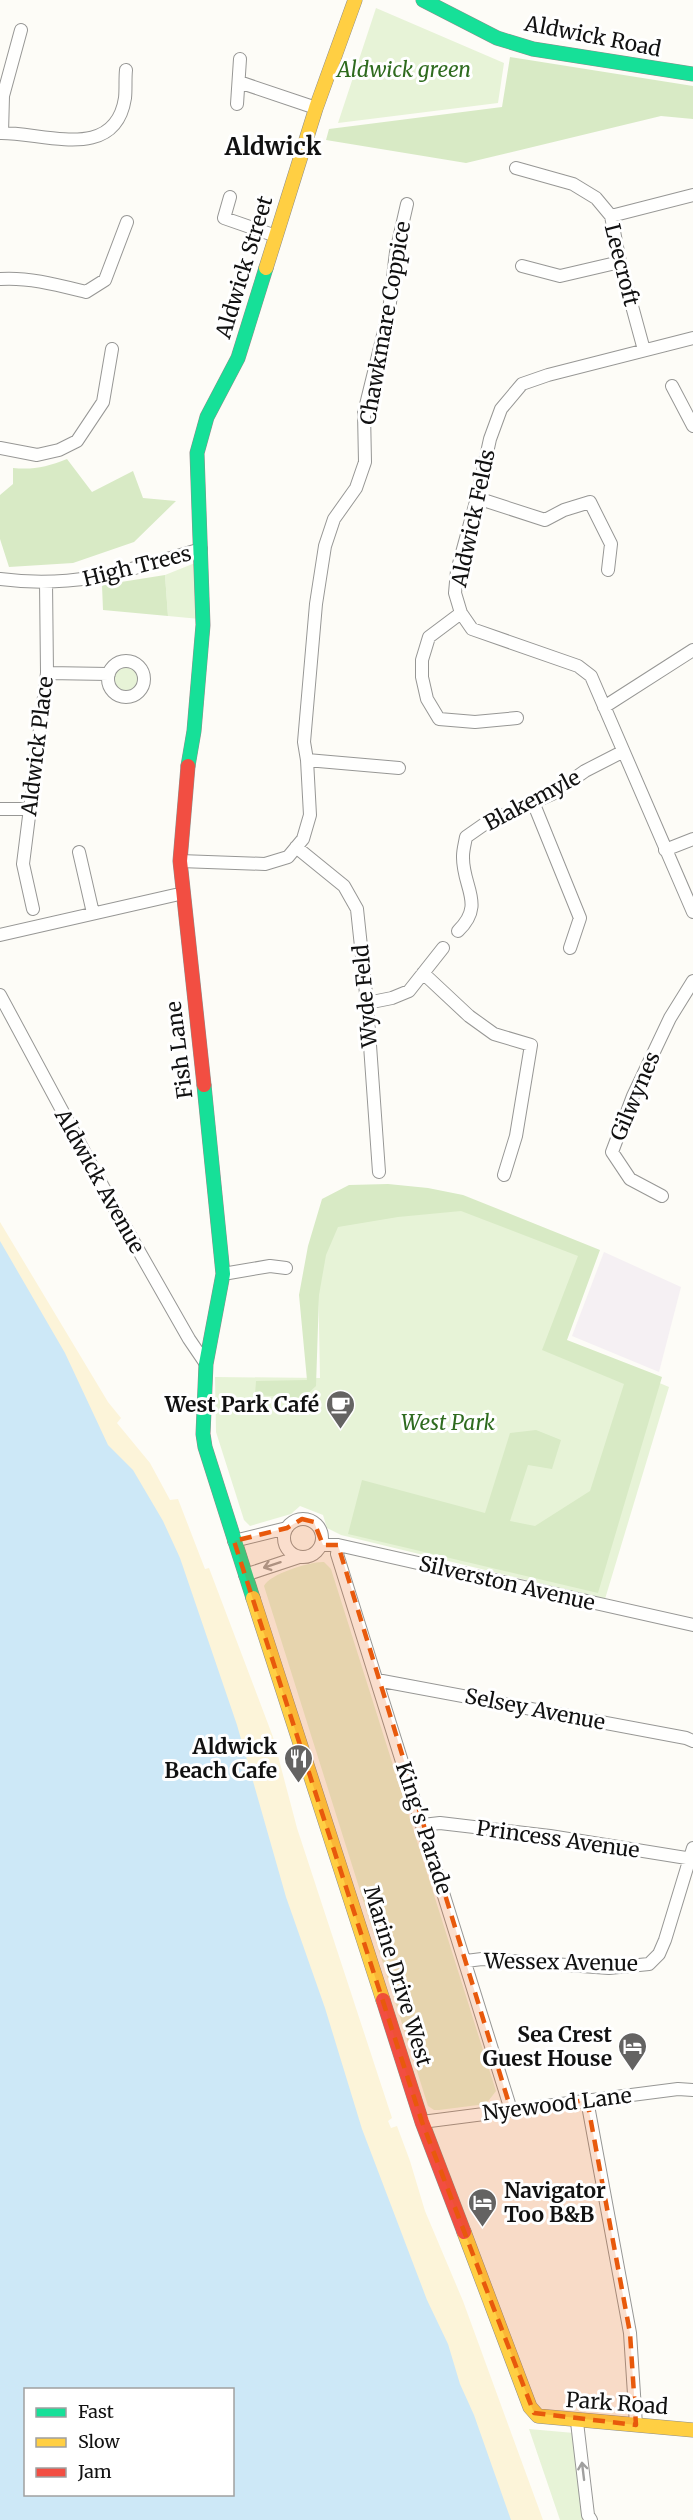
<svg xmlns="http://www.w3.org/2000/svg" width="693" height="2520" viewBox="0 0 693 2520" font-family="Merriweather,serif">
<style>
.industrial{fill:#f5f0f3}
.green{fill:#e7f3d7}
.forest{fill:#d8eac5}
.sand{fill:#fcf4d9}
.water{fill:#cde8f7;fill-rule:evenodd}
.lines{fill:none;stroke-linecap:round;stroke-linejoin:round}
.street-casing{stroke:#979795;stroke-width:14}
.fast-casing{stroke:#8e8d8b;stroke-width:15}
.slow-casing{stroke:#8e8d8b;stroke-width:15}
.jam-casing{stroke:#8e8d8b;stroke-width:15}
.street{stroke:#fffffe;stroke-width:12}
.fast{stroke:#16e098;stroke-width:14}
.slow{stroke:#ffcf43;stroke-width:14}
.jam{stroke:#f24e42;stroke-width:14}
.oneway{stroke:#a0a09f}
.marked{fill:#e8590c;fill-opacity:0.2;stroke:#e8590c;stroke-width:4.5;stroke-dasharray:12 8;stroke-linejoin:round}
.labels{text-anchor:middle;dominant-baseline:central;stroke-width:6;stroke-linejoin:round;paint-order:stroke}
.street-label{font-size:21px;fill:#111;stroke:#fff}
.park-label{font-size:21px;font-style:italic;fill:#2f6b1f;stroke:#fff}
.poi-label{font-size:21px;font-weight:bold;fill:#111;stroke:#fff;text-anchor:end}
.quarter-label{font-size:24px;font-weight:bold;fill:#111;stroke:#fff}
</style>
<rect width="100%" height="100%" fill="#fdfcf7"/>
<path class="industrial" d="M604,1252L681,1287L659,1372L572,1336Z"/>
<path class="green" d="M376,8L504,63L498,103L338,123Z
M195,563L200,619L168,616L165,575Z
M111 679a15 15 0 1 1 30 0a15 15 0 1 1-30 0Z
M463,1200L591,1251L557,1340L669,1387L605,1599L341,1535L327,1528L323,1515L300,1506L291,1514L250,1526L244,1520L216,1432L215,1377L320,1378L317,1222Z
M324,1562L331,1569L496,2091L486,2104L439,2110H434L428,2106L264,1586C269,1574 312,1561 324,1562Z
M529,2429L574,2433L585,2520H560Z"/>
<path class="forest" d="M510,57L693,86V119L661,116L466,163L326,140L329,129L502,107Z
M67,459L92,492L133,471L143,498L176,501L134,542L73,563L9,567L0,539V495L13,484V468C33,470 47,467 67,459Z
M165,575L168,616L103,610L102,585Z
M388,1184L428,1188L463,1195L600,1250L567,1340L662,1377L598,1593L348,1534L362,1480L485,1513L510,1433L536,1430L561,1440L552,1469L528,1465L510,1521L535,1526L590,1491L624,1384L542,1350L578,1256L461,1211L398,1217L338,1227L326,1255L319,1295L316,1386L303,1398L255,1395L256,1381L307,1380L299,1295L308,1246L322,1199L349,1185Z"/>
<path class="sand" d="M0,1222L108,1402L121,1418L117,1423L150,1463L170,1500L178,1499L205,1569L209,1568L273,1737L297,1828L392,2118L388,2121L391,2128L397,2126L410,2161L425,2211L463,2301L543,2520H396L0,1381Z"/>
<path class="water" d="M0,1241L65,1353L108,1445L133,1470L163,1521L180,1558L237,1725L286,1897L325,2008L362,2129L427,2300L448,2344L460,2384L474,2415L511,2520H0ZM26,2390H232V2494H26Z"/>
<g class="lines">
<defs>
<path id="street" d="M239,82L316,108
M237,104L240,59
M0,133C43,132 115,163 125,98C126,89 125,79 126,70
M2,133L3,96L21,30
M516,168L573,184L596,198L611,216L620,262L644,350
M230,197L224,218L276,236
M611,216L693,195
M522,266L560,276L620,262
M0,279C29,277 58,285 86,292L105,280L127,222
M693,338L548,375L522,384L501,409L490,439L477,498L457,571L455,593L461,613L472,629L578,666L591,676L693,912
M672,386L693,426
M0,448L37,455L59,450L77,441L103,402L112,349
M477,498L545,520L564,510L590,502L611,544L608,570
M0,579C78,589 129,570 201,549
M461,613L429,637L422,660V677L427,699L439,719L475,722L517,718
M108 679a18 18 0 1 1 36 0a18 18 0 1 1-36 0Z
M47,673L109,674
M604,707L693,650
M307,760L399,768
M533,802L580,918L570,948
M0,809H29
M296,847L344,886L357,909L367,1003L379,1172
M665,850L693,839
M79,852L93,913
M180,861L265,864L288,857L303,839L310,815L307,760L304,742L316,604L325,546L334,519L356,488L365,462L364,413L389,311L396,252L407,204
M33,909L23,864L47,673L46,582
M458,931C486,904 462,887 463,856C463,850 465,843 466,837L486,823L554,793L585,771L622,752
M0,935L175,895
M423,973L469,1016L494,1034L531,1045L516,1136L504,1175
M0,995L115,1209L189,1339L206,1364
M367,1003L392,998L409,991L443,948
M662,1196L630,1179L612,1152L633,1096L670,1018L693,981
M223,1274L270,1266L286,1268
M284 1538a19 19 0 1 1 38 0a19 19 0 1 1-38 0Z
M234,1541L287,1528
M321,1545H338L693,1625
M338,1545L337,1554L511,2110
M245,1575L299,1557
M377,1680L686,1738L693,1741
M423,1825L440,1823L550,1836L693,1859
M466,1961L482,1959L609,1968L649,1964L659,1954L665,1940L693,1848
M587,2100L630,2333L636,2425
M422,2122L678,2089L693,2090
M577,2422L588,2515L591,2520"/>
<path id="fast" d="M423,0L497,38L533,49L693,74
M188,766L194,731L203,625L197,453L207,417L238,358L266,268
M204,1085L223,1274L206,1364L203,1434L205,1447L253,1598"/>
<path id="slow" d="M266,268L316,108L355,0
M253,1598L383,2000
M464,2232L530,2407L538,2416L693,2430"/>
<path id="jam" d="M188,766L180,861L204,1085
M383,2000L422,2122L464,2232"/>
</defs>
<use href="#street" class="street-casing"/>
<use href="#fast" class="fast-casing"/>
<use href="#slow" class="slow-casing"/>
<use href="#jam" class="jam-casing"/>
<use href="#street" class="street"/>
<use href="#fast" class="fast"/>
<use href="#slow" class="slow"/>
<use href="#jam" class="jam"/>
</g>
<defs><path id="oneway-shaft" d="M-6 0H5M1.5-3L5.5 0L1.5 3" fill="none" stroke-width="1.6" stroke-linecap="round" stroke-linejoin="round" transform="scale(1.5)"/></defs>
<g class="oneway">
<use href="#oneway-shaft" transform="translate(272 1565) rotate(162)"/>
<use href="#oneway-shaft" transform="translate(583 2471) rotate(-97)"/>
</g>
<path class="marked" d="M302,1519L314,1522L323,1545H338L511,2110L587,2100L630,2333L636,2425L534,2413L422,2122L234,1541L287,1528Z"/>
<defs>
<symbol id="cafe-pin" viewBox="-11 -11 22 30"><path d="M0 17L-7.5 6A9.5 9.5 0 1 1 7.5 6Z" fill="#646362" stroke="#fff"/><path d="M-5.5-4.5H6V0H3Q3 3.5 0 3.5H-2.5Q-5.5 3.5-5.5 0ZM3-3.2v2h1.7v-2ZM-6 4.5H4V6H-6Z" fill="#fff"/></symbol>
<symbol id="restaurant-pin" viewBox="-11 -11 22 30"><path d="M0 17L-7.5 6A9.5 9.5 0 1 1 7.5 6Z" fill="#646362" stroke="#fff"/><path d="M-5-6h1v4h1v-4h1v4h1v-4h1v5L-1.5 .5V6h-2V.5L-5-1ZM5-6V6H3V1.5H1.5Q1.5-4 5-6Z" fill="#fff"/></symbol>
<symbol id="hotel-pin" viewBox="-11 -11 22 30"><path d="M0 17L-7.5 6A9.5 9.5 0 1 1 7.5 6Z" fill="#646362" stroke="#fff"/><path d="M-6-4.5h1.5V1H6V5H4.5V3h-9V5H-6ZM-4 0a1.8 1.8 0 1 1 3.6 0ZM.5 0V-2.5h3Q6-2.5 6 0Z" fill="#fff"/></symbol>
</defs>
<g fill-rule="evenodd">
<use href="#cafe-pin" x="324" y="1388" width="33" height="45"/>
<use href="#restaurant-pin" x="282" y="1742" width="33" height="45"/>
<use href="#hotel-pin" x="616" y="2030" width="33" height="45"/>
<use href="#hotel-pin" x="466" y="2186" width="33" height="45"/>
</g>
<g class="labels">
<g class="street-label">
<text transform="translate(593 36) rotate(11)">Aldwick Road</text>
<text transform="translate(622 265) rotate(76)">Leecroft</text>
<text transform="translate(244 267) rotate(-73)">Aldwick Street</text>
<text transform="translate(385 323) rotate(-80)">Chawkmare Coppice</text>
<text transform="translate(473 518) rotate(-78)">Aldwick Felds</text>
<text transform="translate(137 566) rotate(-14)">High Trees</text>
<text transform="translate(37 746) rotate(-83)">Aldwick Place</text>
<text transform="translate(532 800) rotate(-28)">Blakemyle</text>
<text transform="translate(365 996) rotate(-95)">Wyde Feld</text>
<text transform="translate(179 1050) rotate(-97)">Fish Lane</text>
<text transform="translate(635 1096) rotate(-67)">Gilwynes</text>
<text transform="translate(100 1181) rotate(61)">Aldwick Avenue</text>
<text transform="translate(507 1583) rotate(13)">Silverston Avenue</text>
<text transform="translate(535 1709) rotate(11)">Selsey Avenue</text>
<text transform="translate(424 1828) rotate(72)">King's Parade</text>
<text transform="translate(558 1839) rotate(8)">Princess Avenue</text>
<text transform="translate(561 1962) rotate(1)">Wessex Avenue</text>
<text transform="translate(398 1976) rotate(73)">Marine Drive West</text>
<text transform="translate(557 2104) rotate(-7)">Nyewood Lane</text>
<text transform="translate(617 2403) rotate(4)">Park Road</text>
</g>
<g class="park-label">
<text x="404" y="69">Aldwick green</text>
<text x="448" y="1422">West Park</text>
</g>
<g class="poi-label">
<text x="319" y="1404">West Park Café</text>
<text x="277" y="1746">Aldwick<tspan x="277" dy="24">Beach Cafe</tspan></text>
<text x="612" y="2034">Sea Crest<tspan x="612" dy="24">Guest House</tspan></text>
<text x="504" y="2190" text-anchor="start">Navigator<tspan x="504" dy="24">Too B&amp;B</tspan></text>
</g>
<g class="quarter-label">
<text x="273" y="146">Aldwick</text>
</g>
</g>
<rect x="24" y="2388" width="210" height="108" fill="#ffffff" stroke="#a0a0a0" stroke-width="1.5"/>
<rect x="36" y="2408" width="30" height="9" fill="#16e098" stroke="#a0a0a0" stroke-width="1.5"/>
<text x="78" y="2418" font-size="18" fill="#111111">Fast</text>
<rect x="36" y="2438" width="30" height="9" fill="#ffcf43" stroke="#a0a0a0" stroke-width="1.5"/>
<text x="78" y="2448" font-size="18" fill="#111111">Slow</text>
<rect x="36" y="2468" width="30" height="9" fill="#f24e42" stroke="#a0a0a0" stroke-width="1.5"/>
<text x="78" y="2478" font-size="18" fill="#111111">Jam</text>
</svg>
